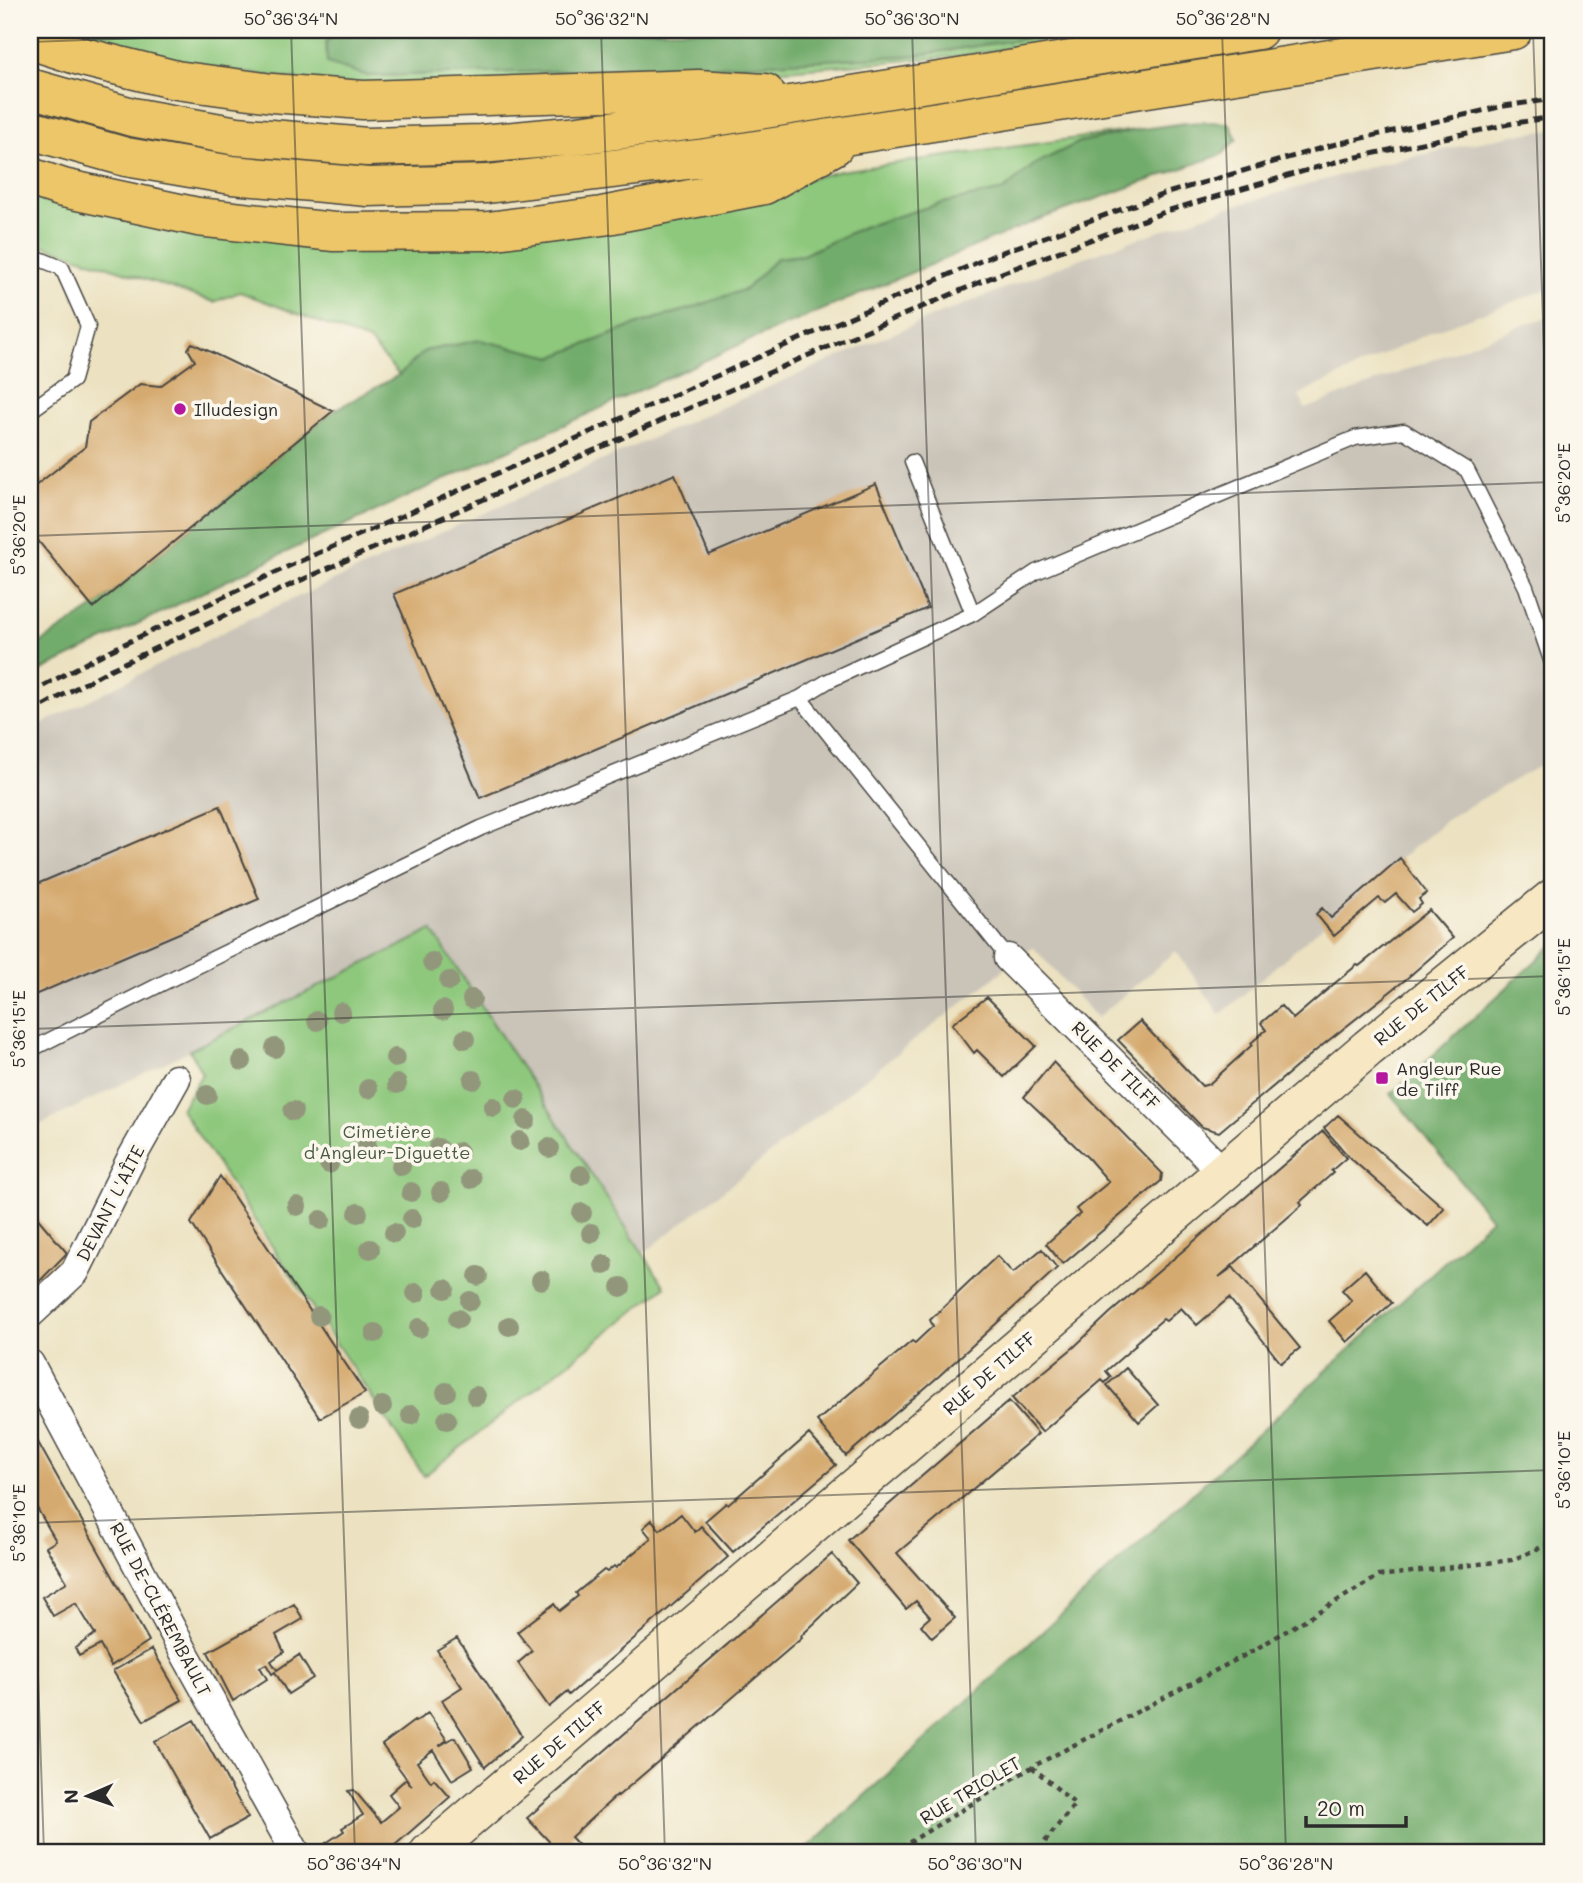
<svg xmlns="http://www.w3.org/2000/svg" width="1583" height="1883" viewBox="0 0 1583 1883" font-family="Mali,sans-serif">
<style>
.industrial{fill:#c9c3b8}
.green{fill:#8dc87c;stroke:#5c7a54;stroke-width:2}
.forest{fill:#72ac6c;stroke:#4e6c4c;stroke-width:2}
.building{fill:#d5aa70}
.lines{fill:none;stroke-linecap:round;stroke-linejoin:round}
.service-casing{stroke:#484642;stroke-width:17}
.minor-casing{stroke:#484642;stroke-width:31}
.secondary-casing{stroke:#484642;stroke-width:41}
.motorway-casing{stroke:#484642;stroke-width:41}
.path{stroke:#484642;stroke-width:4.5;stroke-dasharray:5 5;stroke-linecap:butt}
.service{stroke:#fff;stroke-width:14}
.minor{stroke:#fff;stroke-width:28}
.secondary{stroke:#f7e8c3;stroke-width:38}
.motorway{stroke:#ecc669;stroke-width:38}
.rail{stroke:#2b2b2b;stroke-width:5;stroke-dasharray:10 5;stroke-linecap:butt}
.tree{fill:#92977c}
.ticks{fill:none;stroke:#2b2b2b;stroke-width:2;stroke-opacity:0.45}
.poi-dot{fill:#b5179e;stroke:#fbf7ec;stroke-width:2.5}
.labels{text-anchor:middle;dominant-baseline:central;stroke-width:7;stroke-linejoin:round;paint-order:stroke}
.poi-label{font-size:18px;fill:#2b2b2b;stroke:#fbf7ec;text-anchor:start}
.street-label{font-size:18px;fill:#2b2b2b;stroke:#fbf7ec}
.park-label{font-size:18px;fill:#485a43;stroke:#fbf7ec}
.neatline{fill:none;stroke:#2b2b2b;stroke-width:2.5}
.ticks-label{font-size:18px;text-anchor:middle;fill:#2b2b2b}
</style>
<rect width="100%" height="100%" fill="#fbf7ec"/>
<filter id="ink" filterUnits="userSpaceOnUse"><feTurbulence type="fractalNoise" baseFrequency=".0143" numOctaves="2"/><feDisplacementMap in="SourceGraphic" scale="14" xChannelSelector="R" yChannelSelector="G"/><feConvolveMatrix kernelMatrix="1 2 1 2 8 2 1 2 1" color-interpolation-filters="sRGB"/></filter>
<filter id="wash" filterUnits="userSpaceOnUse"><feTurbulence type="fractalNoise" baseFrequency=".00686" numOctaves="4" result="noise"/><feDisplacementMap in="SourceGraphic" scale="28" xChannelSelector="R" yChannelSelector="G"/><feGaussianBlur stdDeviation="1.57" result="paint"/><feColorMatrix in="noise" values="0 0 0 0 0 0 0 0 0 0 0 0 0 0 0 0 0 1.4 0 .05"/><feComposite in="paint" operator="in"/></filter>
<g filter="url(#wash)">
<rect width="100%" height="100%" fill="#ece2c1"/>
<path class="industrial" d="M1553,130V287L1431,332L1299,395L1305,409L1528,323L1553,316V758L1450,817L1391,866L1220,1015L1176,951L1097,1018L1033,947L644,1253L432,930L30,1130V730L255,616L706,414L927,319L1079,259L1227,208L1383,163L1512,135Z"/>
<path class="green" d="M47,30H340L326,42L368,76L677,68L918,55L1082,30H1117L959,56L785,70L422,87L325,83L207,68Z
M1142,129L1080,142L1035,164L1004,190L938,204L863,227L803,255L777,258L746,289L689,309L641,323L553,357L480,340L425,351L399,375L369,341L240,292L214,302L30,241V185L247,231L682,209L840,171Z
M432,930L665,1287L424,1476L181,1109L202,1074L190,1050Z"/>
<path class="forest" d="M340,30H1082L918,55L677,68L368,76L327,63L326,42Z
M1205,122L1229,123L1237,139L1223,154L1040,219L743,343L282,554L30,676V650L93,608L333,411L399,375L425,351L480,340L553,357L641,323L689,309L746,289L777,258L803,255L863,227L938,204L1004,190L1035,164L1080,142L1142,129L1185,123Z
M1553,945V1853H802L1491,1219L1391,1094Z"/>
<g id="blocks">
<path class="building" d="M192,343L333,411L93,608L30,531V490L85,447L89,422L140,384L160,386L195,361L188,349Z
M675,474L709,555L876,484L928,608L480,798L394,594Z
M220,806L259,899L30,997V887Z
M1400,858L1427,893L1419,899L1422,904L1412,912L1396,894L1385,903L1379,898L1334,936L1316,914L1322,908L1331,918Z
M1429,910L1453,938L1405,980L1319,1048L1219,1132L1202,1127L1118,1040L1140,1021L1202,1086L1209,1084L1252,1045L1251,1043L1266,1030L1261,1023L1281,1006L1293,1019L1335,983L1357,965L1359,966Z
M987,997L1036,1046L1004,1077L977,1050L974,1053L952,1024Z
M1053,1062L1162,1173L1161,1181L1063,1264L1046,1244L1080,1214L1076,1209L1109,1182L1088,1158L1024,1097Z
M1338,1115L1444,1208L1428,1226L1349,1157L1324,1128Z
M1323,1131L1346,1158L1331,1171L1333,1173L1300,1202L1302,1205L1219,1277L1233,1267L1300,1348L1281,1363L1229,1298L1197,1325L1181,1308L1166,1321L1163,1319L1135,1343L1136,1345L1106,1371L1111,1377L1105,1383L1102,1380L1042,1432L1012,1398L1074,1347L1110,1313Z
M220,1176L365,1393L320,1418L191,1223Z
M30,1209L67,1253L30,1291Z
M1042,1249L1057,1268L939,1376L846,1456L817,1421L912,1341L915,1343L933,1326L930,1320L997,1256L1013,1273Z
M1365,1270L1392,1303L1347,1342L1329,1321L1352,1301L1342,1290Z
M1126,1368L1158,1405L1139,1422L1107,1385Z
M1009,1401L1038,1434L897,1553L955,1618L932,1638L921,1625L930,1617L916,1601L906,1609L848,1540Z
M30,1428L149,1641L111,1666L100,1645L79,1656L75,1648L95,1634L76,1603L53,1616L42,1597L67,1582L46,1547L56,1541L30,1496Z
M809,1434L836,1465L733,1552L705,1521L726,1503L728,1505Z
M681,1514L695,1532L701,1526L728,1557L569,1695L567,1692L549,1707L518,1663L532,1651L517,1632L554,1604L559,1611L578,1596L576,1593L604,1570L607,1572L614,1566L616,1568L651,1538L643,1528L652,1520L660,1530Z
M832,1554L857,1583L801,1636L802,1638L618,1796L617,1795L571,1837L586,1853H560L527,1818Z
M294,1604L303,1619L276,1635L284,1652L271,1661L277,1670L299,1655L313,1678L288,1694L275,1672L272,1674L266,1664L260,1667L267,1679L233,1701L208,1652Z
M457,1638L522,1736L485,1767L442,1700L462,1687L437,1650Z
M152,1649L182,1700L144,1721L113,1671Z
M428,1713L447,1740L439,1746L455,1737L473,1767L452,1780L433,1750L417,1762L431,1782L434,1779L450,1797L386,1853H324L320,1847L344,1831L342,1828L363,1815L348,1791L354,1790L381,1822L399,1807L389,1794L406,1779L412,1786L382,1745L414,1721L415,1722Z
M194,1720L248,1818L210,1839L155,1742Z"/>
</g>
</g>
<g filter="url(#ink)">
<use href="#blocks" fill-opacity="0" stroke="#484642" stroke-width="2"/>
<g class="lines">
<defs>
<path id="service" d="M30,255L62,268L88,326L73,380L30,411
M973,614L1036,572L1355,438L1404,431L1467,470L1526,587L1553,666
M800,698L1008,958
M30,1050L175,977L481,828L800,698L828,681L973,614L912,462"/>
<path id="minor" d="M1008,958L1223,1172
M30,1314L75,1272L131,1159L176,1079
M30,1364L185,1654L296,1853"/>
<path id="secondary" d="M429,1853L1368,1048L1553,898"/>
<path id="motorway" d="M30,40L83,57L176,80L272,93L363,100L698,89L765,93
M30,88L132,117L237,136L367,147L481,144L569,136L696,120L1258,30
M30,130L126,157L232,175L368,187L487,184L705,158L1513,30
M30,177L63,188L198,217L334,232L488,231L602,216L764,185L834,146"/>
</defs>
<use href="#service" class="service-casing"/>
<use href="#minor" class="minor-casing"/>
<use href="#secondary" class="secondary-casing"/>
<use href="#motorway" class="motorway-casing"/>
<path class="path" d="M1032,1767L1075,1804L1036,1853
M892,1853L1032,1767L1249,1653L1379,1576L1512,1560L1553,1542"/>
<use href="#service" class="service"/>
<use href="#minor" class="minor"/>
<use href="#secondary" class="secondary"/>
<use href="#motorway" class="motorway"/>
<path class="rail" d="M30,693L103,654L287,567L804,337L997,254L1164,194L1332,145L1504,106L1553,99
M30,713L111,669L295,583L809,355L1004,272L1170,210L1339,161L1509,124L1553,117"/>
</g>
<g class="tree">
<circle cx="432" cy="962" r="10"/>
<circle cx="449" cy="981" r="10"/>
<circle cx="472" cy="999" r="10"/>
<circle cx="443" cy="1010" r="10"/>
<circle cx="341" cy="1012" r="10"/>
<circle cx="317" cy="1021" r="10"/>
<circle cx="465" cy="1039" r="10"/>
<circle cx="275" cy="1048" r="10"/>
<circle cx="395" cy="1058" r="10"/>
<circle cx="242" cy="1061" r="10"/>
<circle cx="473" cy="1080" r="10"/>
<circle cx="397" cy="1084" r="10"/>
<circle cx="368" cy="1089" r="10"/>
<circle cx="207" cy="1095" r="10"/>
<circle cx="516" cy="1099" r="10"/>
<circle cx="493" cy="1107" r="10"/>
<circle cx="293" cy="1111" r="10"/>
<circle cx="526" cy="1120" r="10"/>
<circle cx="520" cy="1141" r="10"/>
<circle cx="367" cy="1145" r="10"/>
<circle cx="438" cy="1148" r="10"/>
<circle cx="549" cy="1148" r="10"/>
<circle cx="459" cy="1152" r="10"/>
<circle cx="329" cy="1164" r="10"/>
<circle cx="401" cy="1166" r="10"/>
<circle cx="581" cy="1175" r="10"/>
<circle cx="471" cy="1179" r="10"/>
<circle cx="411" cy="1192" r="10"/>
<circle cx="441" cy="1192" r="10"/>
<circle cx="297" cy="1206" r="10"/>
<circle cx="358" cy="1213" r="10"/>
<circle cx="582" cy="1213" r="10"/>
<circle cx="412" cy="1219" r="10"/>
<circle cx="321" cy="1220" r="10"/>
<circle cx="394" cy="1233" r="10"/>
<circle cx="591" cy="1233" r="10"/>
<circle cx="370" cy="1249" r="10"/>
<circle cx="604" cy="1265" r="10"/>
<circle cx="478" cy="1276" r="10"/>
<circle cx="541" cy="1280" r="10"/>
<circle cx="621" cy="1287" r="10"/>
<circle cx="445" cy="1289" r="10"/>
<circle cx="416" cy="1293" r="10"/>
<circle cx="470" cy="1301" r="10"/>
<circle cx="319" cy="1316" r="10"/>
<circle cx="458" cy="1319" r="10"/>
<circle cx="509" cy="1326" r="10"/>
<circle cx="419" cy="1328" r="10"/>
<circle cx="375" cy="1333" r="10"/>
<circle cx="446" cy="1392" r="10"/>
<circle cx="476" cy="1396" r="10"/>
<circle cx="382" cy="1406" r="10"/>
<circle cx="411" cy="1415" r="10"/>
<circle cx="359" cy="1419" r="10"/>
<circle cx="447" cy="1420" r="10"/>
</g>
</g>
<path class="ticks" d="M291,30L355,1853M601,30L665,1853M912,30L976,1853M1222,30L1286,1853M1533,30L1553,614M30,42L372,30M30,536L1553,482M30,1029L1553,976M30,1438L44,1853M30,1523L1553,1470"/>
<g class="poi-dot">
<circle cx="180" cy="409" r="7"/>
<rect x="1375" y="1071" width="14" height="14" rx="3.5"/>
</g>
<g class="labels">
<g class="poi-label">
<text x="194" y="409">Illudesign</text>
<text x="1396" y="1068">Angleur Rue<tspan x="1396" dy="21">de Tilff</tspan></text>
</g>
<g class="street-label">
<text transform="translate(1421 1005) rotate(-39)">RUE DE TILFF</text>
<text transform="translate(1116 1065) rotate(45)">RUE DE TILFF</text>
<text transform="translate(110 1203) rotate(-63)">DEVANT L'AÎTE</text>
<text transform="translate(989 1373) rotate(-41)">RUE DE TILFF</text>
<text transform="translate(161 1609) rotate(62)">RUE DE-CLÉREMBAULT</text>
<text transform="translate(559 1742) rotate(-41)">RUE DE TILFF</text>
<text transform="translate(970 1790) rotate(-31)">RUE TRIOLET</text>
</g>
<g class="park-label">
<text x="387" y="1131">Cimetière<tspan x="387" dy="21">d'Angleur-Diguette</tspan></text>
</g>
</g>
<rect width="1583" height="1883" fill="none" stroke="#fbf7ec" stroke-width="77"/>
<g transform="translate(88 1796) rotate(268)" stroke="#fbf7ec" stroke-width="5" paint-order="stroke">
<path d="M0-5L12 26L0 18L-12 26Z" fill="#2b2b2b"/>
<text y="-10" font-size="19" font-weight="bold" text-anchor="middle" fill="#2b2b2b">N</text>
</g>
<path d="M1306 1816v10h100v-10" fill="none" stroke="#2b2b2b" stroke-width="3.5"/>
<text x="1317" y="1816" font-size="21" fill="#2b2b2b" stroke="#fbf7ec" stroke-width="5" paint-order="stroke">20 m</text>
<rect x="38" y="38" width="1506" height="1806" class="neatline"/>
<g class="ticks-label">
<text x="291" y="25">50°36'34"N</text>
<text x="602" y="25">50°36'32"N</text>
<text x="912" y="25">50°36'30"N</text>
<text x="1223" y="25">50°36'28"N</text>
<text transform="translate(1564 483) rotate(-90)" y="6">5°36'20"E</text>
<text transform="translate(19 535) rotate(-90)" y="6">5°36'20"E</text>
<text transform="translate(1564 977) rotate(-90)" y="6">5°36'15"E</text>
<text transform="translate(19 1029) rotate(-90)" y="6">5°36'15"E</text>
<text transform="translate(1564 1470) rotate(-90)" y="6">5°36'10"E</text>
<text transform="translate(19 1523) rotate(-90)" y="6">5°36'10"E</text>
<text x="354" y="1870">50°36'34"N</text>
<text x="665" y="1870">50°36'32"N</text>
<text x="975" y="1870">50°36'30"N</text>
<text x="1286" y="1870">50°36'28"N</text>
</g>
</svg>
